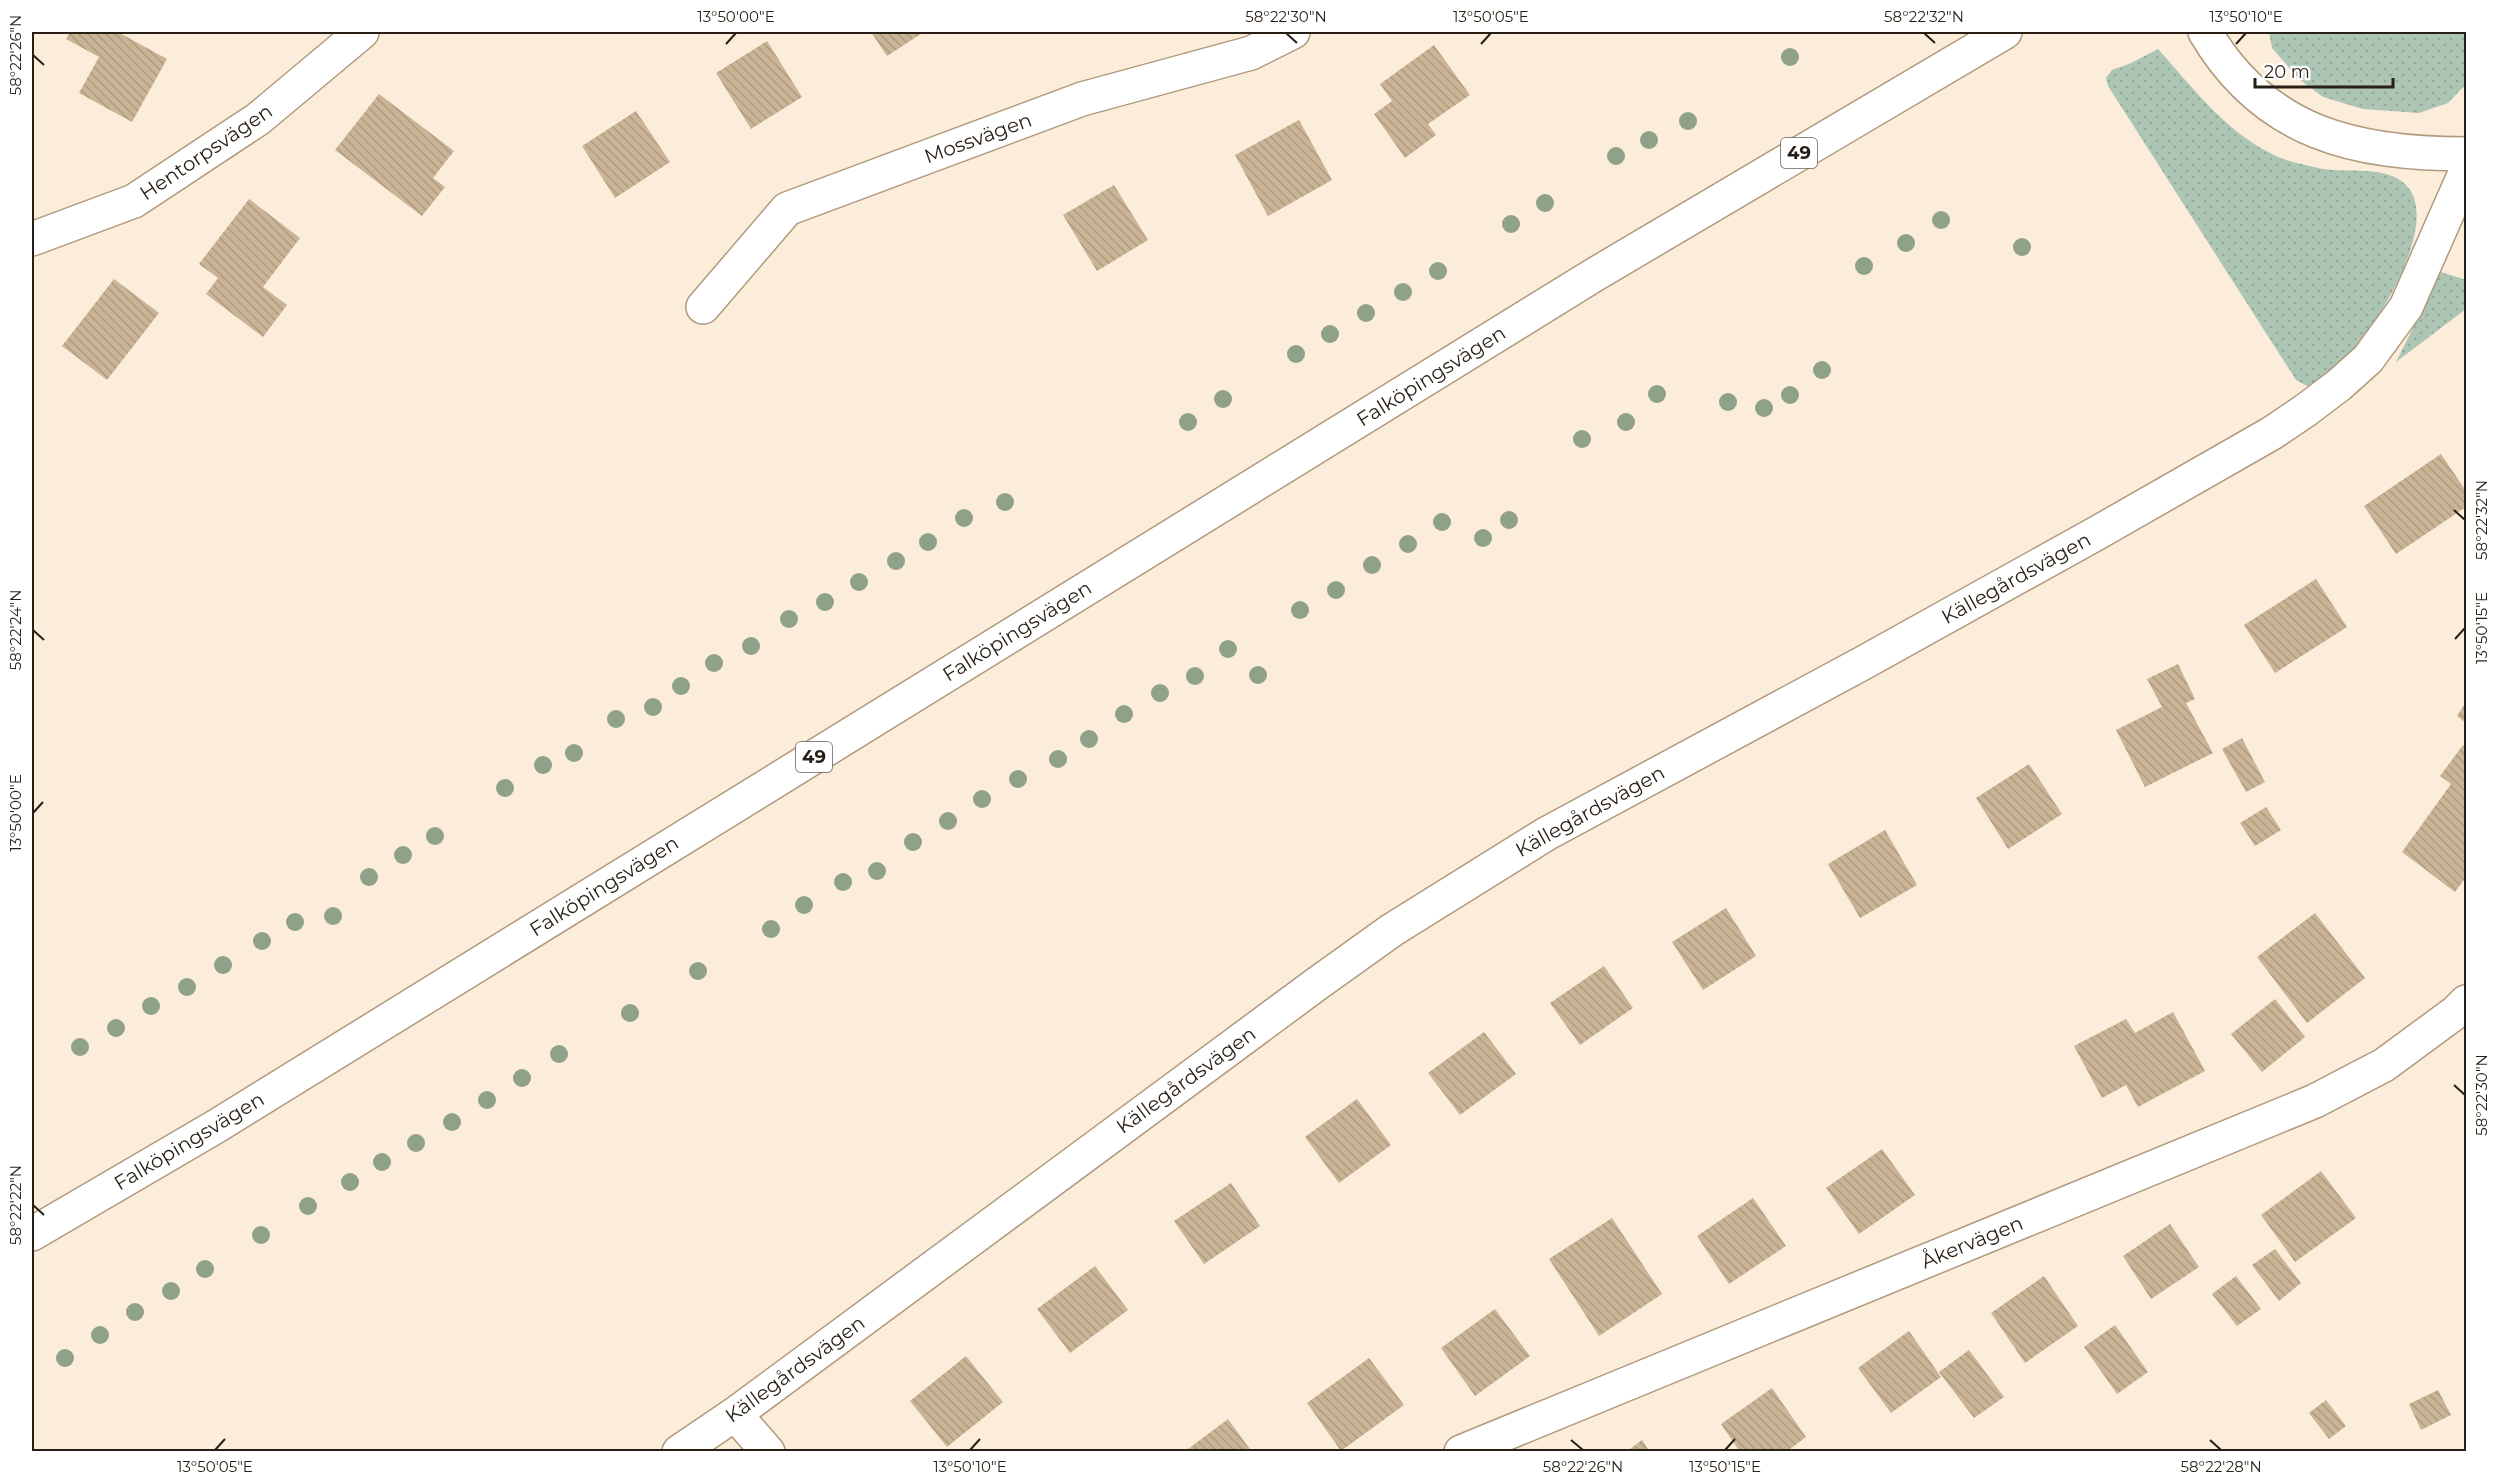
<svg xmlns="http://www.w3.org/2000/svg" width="2498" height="1483" viewBox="0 0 2498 1483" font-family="Montserrat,sans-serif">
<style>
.green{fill:url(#green-dots)}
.building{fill:url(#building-back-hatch)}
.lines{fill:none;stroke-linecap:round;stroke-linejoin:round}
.minor-casing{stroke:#b0997d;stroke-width:36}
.tertiary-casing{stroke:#b0997d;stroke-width:36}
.primary-casing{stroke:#b0997d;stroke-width:36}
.minor{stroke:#fff;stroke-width:33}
.tertiary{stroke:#fff;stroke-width:33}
.primary{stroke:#fff;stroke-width:33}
.tree{fill:#8fa188}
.ticks{fill:none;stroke:#281f14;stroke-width:2}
.labels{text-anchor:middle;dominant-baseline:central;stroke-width:4.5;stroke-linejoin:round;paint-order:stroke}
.shield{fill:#fff;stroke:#68625a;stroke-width:1.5}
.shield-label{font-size:18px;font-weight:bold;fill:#281f14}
.street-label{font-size:20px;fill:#281f14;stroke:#fff}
.neatline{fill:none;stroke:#281f14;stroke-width:2}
.ticks-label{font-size:15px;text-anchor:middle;fill:#281f14}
</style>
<defs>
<pattern id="green-dots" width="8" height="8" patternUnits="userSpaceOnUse" patternTransform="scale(1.5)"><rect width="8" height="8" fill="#adc5b4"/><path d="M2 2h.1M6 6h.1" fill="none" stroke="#95a99a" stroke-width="1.8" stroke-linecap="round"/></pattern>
<pattern id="building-back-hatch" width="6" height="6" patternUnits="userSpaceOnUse" patternTransform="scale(1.5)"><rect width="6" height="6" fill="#cab496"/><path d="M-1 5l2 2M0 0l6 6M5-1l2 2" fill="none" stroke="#ae9a80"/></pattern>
</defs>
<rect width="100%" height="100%" fill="#fceddb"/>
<path class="green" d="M2269,32H2466V84L2448,103L2419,113L2363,109L2323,97L2299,79L2272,48Z
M2158,49C2196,91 2228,136 2283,159C2295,163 2310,166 2323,169C2348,173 2387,165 2406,185C2443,223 2374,331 2345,359C2334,370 2321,378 2309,387L2296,380L2108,86L2106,78L2112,70L2131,63Z
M2441,272L2466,280V309L2396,362Z"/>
<path class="building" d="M70,32H118L167,59L132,122L79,93L99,57L66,39Z
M871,32H924L887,56Z
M767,41L802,97L751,129L716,73Z
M1434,45L1470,95L1428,124L1436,135L1405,158L1374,114L1392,101L1380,84Z
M379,94L454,151L433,178L445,187L422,216L335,150Z
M636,111L670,162L615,198L582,146Z
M1299,120L1332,180L1268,216L1235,155Z
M1114,185L1148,240L1097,271L1063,215Z
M249,199L300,238L263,287L287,305L263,337L206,294L218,278L199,264Z
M114,279L159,313L107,380L62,346Z
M2441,454L2466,491V507L2396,554L2364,506Z
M2316,579L2347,627L2275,673L2244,625Z
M2178,664L2195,699L2186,703L2213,753L2145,787L2116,730L2162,707L2147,679Z
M2466,702V723L2457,716Z
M2242,738L2265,782L2246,792L2222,749Z
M2463,745L2466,748V877L2455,892L2402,852L2451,784L2440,776Z
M2029,764L2062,814L2008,849L1976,798Z
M2266,807L2281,830L2255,846L2240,823Z
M1885,830L1917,885L1860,918L1828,864Z
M1726,908L1756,956L1703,990L1672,942Z
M2315,913L2365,978L2307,1023L2257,957Z
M1604,966L1633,1008L1580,1045L1550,1003Z
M2275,999L2305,1037L2262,1072L2231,1034Z
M2173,1012L2205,1071L2138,1107L2126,1085L2102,1098L2074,1046L2126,1019L2135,1033Z
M1484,1032L1516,1074L1460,1115L1428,1073Z
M1357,1099L1391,1145L1339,1183L1305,1137Z
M1882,1149L1915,1195L1859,1234L1826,1188Z
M2321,1171L2356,1218L2295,1262L2261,1215Z
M1231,1183L1260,1226L1204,1264L1174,1221Z
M1753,1198L1786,1246L1729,1284L1697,1236Z
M1612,1218L1662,1294L1599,1336L1549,1259Z
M2170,1224L2199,1267L2151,1299L2123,1256Z
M2275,1249L2301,1283L2279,1301L2252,1265Z
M1095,1266L1128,1310L1070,1353L1037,1309Z
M2044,1276L2078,1326L2025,1363L1991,1313Z
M2236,1276L2261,1309L2237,1326L2212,1294Z
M1495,1309L1530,1356L1475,1396L1441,1348Z
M2115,1325L2148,1372L2117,1394L2084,1347Z
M1909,1331L1941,1377L1891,1413L1858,1368Z
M1969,1350L2004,1397L1974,1418L1939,1372Z
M966,1356L1003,1402L947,1447L910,1401Z
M1369,1358L1404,1405L1341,1451L1307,1403Z
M1772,1388L1806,1437L1786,1452H1740L1721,1424Z
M2438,1390L2451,1415L2421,1430L2409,1404Z
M2326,1400L2346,1426L2329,1439L2309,1413Z
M1228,1419L1252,1452H1184Z
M1642,1440L1650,1452H1626Z"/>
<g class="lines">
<defs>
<path id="minor" d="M32,239L134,201L258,119L362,32
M703,307L787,209L1082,99L1251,53L1293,32
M735,1414L768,1452
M679,1452L735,1414L1318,983L1392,930L1546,834L1863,663L2097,533L2272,433L2306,410L2339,385L2368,359L2406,307L2466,171
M1461,1452L2315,1101L2384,1065L2456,1012L2466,1002"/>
<path id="tertiary" d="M2205,32C2265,134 2356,154 2466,154"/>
<path id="primary" d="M32,1234L215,1127L1594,275L2005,32"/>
</defs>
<use href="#minor" class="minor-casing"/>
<use href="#tertiary" class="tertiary-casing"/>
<use href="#primary" class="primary-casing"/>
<use href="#minor" class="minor"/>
<use href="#tertiary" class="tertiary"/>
<use href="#primary" class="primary"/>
</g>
<g class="tree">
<circle cx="1790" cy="57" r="9"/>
<circle cx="1688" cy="121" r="9"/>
<circle cx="1649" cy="140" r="9"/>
<circle cx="1616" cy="156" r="9"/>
<circle cx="1545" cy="203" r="9"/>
<circle cx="1941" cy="220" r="9"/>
<circle cx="1511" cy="224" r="9"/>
<circle cx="1906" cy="243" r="9"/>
<circle cx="2022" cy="247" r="9"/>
<circle cx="1864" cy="266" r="9"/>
<circle cx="1438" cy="271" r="9"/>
<circle cx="1403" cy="292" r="9"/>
<circle cx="1366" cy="313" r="9"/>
<circle cx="1330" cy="334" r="9"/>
<circle cx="1296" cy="354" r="9"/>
<circle cx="1822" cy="370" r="9"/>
<circle cx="1657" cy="394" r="9"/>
<circle cx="1790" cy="395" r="9"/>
<circle cx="1223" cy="399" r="9"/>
<circle cx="1728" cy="402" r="9"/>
<circle cx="1764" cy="408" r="9"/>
<circle cx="1188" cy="422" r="9"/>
<circle cx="1626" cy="422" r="9"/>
<circle cx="1582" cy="439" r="9"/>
<circle cx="1005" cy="502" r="9"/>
<circle cx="964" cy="518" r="9"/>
<circle cx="1509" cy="520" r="9"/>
<circle cx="1442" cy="522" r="9"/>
<circle cx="1483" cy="538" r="9"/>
<circle cx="928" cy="542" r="9"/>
<circle cx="1408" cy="544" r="9"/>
<circle cx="896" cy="561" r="9"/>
<circle cx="1372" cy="565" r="9"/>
<circle cx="859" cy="582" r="9"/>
<circle cx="1336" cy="590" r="9"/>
<circle cx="825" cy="602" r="9"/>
<circle cx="1300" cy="610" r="9"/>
<circle cx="789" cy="619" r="9"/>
<circle cx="751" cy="646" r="9"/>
<circle cx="1228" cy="649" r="9"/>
<circle cx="714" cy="663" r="9"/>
<circle cx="1258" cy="675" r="9"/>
<circle cx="1195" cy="676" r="9"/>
<circle cx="681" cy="686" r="9"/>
<circle cx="1160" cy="693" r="9"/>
<circle cx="653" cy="707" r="9"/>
<circle cx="1124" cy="714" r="9"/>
<circle cx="616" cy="719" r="9"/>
<circle cx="1089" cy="739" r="9"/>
<circle cx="574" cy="753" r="9"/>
<circle cx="1058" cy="759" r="9"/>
<circle cx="543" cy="765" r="9"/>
<circle cx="1018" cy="779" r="9"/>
<circle cx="505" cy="788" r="9"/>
<circle cx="982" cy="799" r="9"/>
<circle cx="948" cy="821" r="9"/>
<circle cx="435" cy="836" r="9"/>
<circle cx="913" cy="842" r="9"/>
<circle cx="403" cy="855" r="9"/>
<circle cx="877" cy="871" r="9"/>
<circle cx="369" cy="877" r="9"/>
<circle cx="843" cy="882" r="9"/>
<circle cx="804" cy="905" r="9"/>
<circle cx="333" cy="916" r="9"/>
<circle cx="295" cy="922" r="9"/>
<circle cx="771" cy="929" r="9"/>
<circle cx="262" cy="941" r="9"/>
<circle cx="223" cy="965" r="9"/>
<circle cx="698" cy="971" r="9"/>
<circle cx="187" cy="987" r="9"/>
<circle cx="151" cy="1006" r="9"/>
<circle cx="630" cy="1013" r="9"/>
<circle cx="116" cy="1028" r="9"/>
<circle cx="80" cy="1047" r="9"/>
<circle cx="559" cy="1054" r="9"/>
<circle cx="522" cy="1078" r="9"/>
<circle cx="487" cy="1100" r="9"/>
<circle cx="452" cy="1122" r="9"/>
<circle cx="416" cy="1143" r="9"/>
<circle cx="382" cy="1162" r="9"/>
<circle cx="350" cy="1182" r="9"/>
<circle cx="308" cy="1206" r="9"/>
<circle cx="261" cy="1235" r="9"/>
<circle cx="205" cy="1269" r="9"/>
<circle cx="171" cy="1291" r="9"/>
<circle cx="135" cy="1312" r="9"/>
<circle cx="100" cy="1335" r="9"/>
<circle cx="65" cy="1358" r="9"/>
</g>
<path class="ticks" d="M1286,33L1297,43M1924,33L1935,43M726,44L736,33M1481,44L1491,33M2236,44L2246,33M33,55L44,65M2454,510L2465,520M33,630L44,640M2455,639L2465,628M33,813L43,802M2454,1085L2465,1095M33,1205L44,1215M1571,1440L1583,1450M2210,1440L2221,1450M215,1450L225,1439M970,1450L980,1439M1725,1450L1735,1439"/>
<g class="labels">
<g class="shield">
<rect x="1781" y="138" width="36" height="30" rx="4.5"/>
<rect x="796" y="742" width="36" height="30" rx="4.5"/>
</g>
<g class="shield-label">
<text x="1799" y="153">49</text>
<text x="814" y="757">49</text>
</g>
<g class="street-label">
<text transform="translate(978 138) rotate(-20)">Mossvägen</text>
<text transform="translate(206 152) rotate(-34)">Hentorpsvägen</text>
<text transform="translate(1431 376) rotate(-32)">Falköpingsvägen</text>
<text transform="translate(2016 578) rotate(-29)">Källegårdsvägen</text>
<text transform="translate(1017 631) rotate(-32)">Falköpingsvägen</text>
<text transform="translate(1590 811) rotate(-29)">Källegårdsvägen</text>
<text transform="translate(604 886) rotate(-32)">Falköpingsvägen</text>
<text transform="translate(1186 1080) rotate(-36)">Källegårdsvägen</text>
<text transform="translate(189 1141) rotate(-31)">Falköpingsvägen</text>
<text transform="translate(1972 1242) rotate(-22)">Åkervägen</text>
<text transform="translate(795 1369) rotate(-36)">Källegårdsvägen</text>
</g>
</g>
<rect width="2498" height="1483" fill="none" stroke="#ffffff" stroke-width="66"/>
<path d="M2255 78v9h138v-9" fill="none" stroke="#281f14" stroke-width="3"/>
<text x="2264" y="78" font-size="18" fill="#281f14" stroke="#ffffff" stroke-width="4.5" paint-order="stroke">20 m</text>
<rect x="33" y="33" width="2432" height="1417" class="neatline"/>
<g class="ticks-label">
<text x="736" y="22">13°50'00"E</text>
<text x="1286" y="22">58°22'30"N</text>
<text x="1491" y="22">13°50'05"E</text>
<text x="1924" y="22">58°22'32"N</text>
<text x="2246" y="22">13°50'10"E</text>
<text transform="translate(16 55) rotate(-90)" y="5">58°22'26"N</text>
<text transform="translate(2482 520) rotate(-90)" y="5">58°22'32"N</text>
<text transform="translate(2482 628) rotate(-90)" y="5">13°50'15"E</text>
<text transform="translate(16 630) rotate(-90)" y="5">58°22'24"N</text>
<text transform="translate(16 813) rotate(-90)" y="5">13°50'00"E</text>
<text transform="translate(2482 1095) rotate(-90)" y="5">58°22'30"N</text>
<text transform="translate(16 1205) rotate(-90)" y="5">58°22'22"N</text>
<text x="215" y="1472">13°50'05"E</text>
<text x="970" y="1472">13°50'10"E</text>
<text x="1583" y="1472">58°22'26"N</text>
<text x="1725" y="1472">13°50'15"E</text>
<text x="2221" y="1472">58°22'28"N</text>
</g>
</svg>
